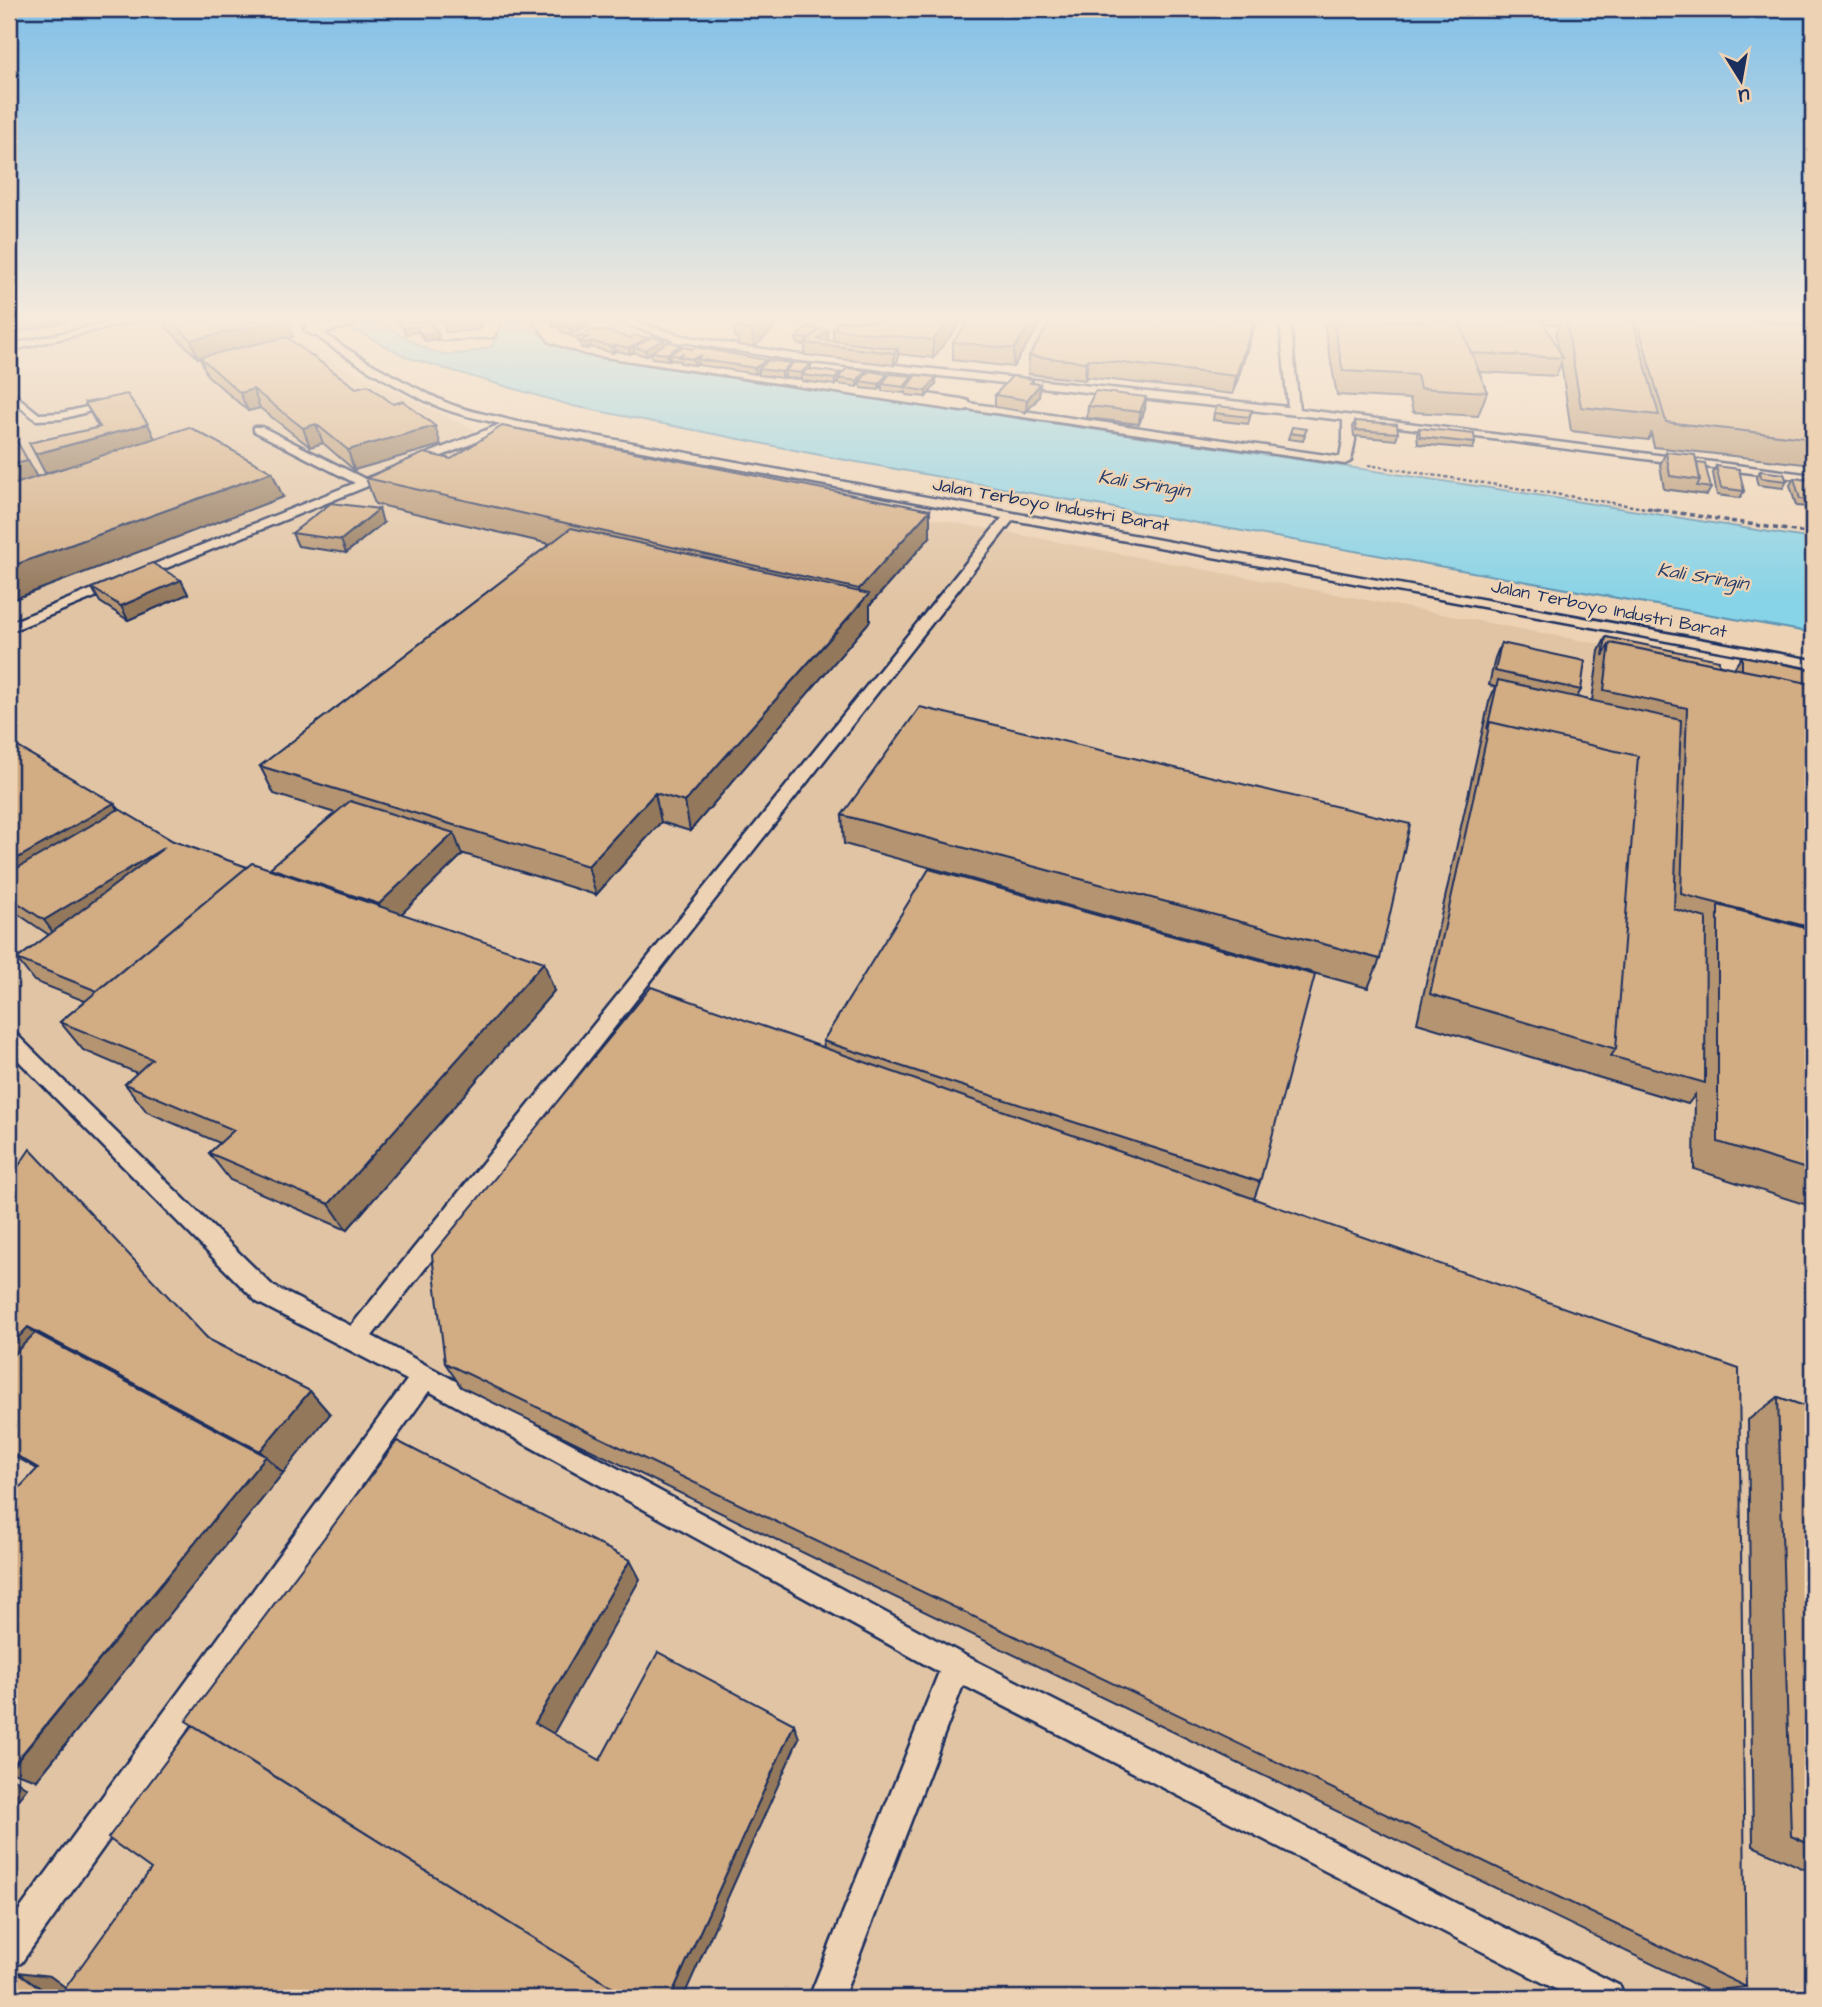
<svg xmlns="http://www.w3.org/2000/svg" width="1822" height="2007" viewBox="0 0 1822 2007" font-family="'Architects Daughter',sans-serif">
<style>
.built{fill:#e1c4a4}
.water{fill:#87d3e7;stroke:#5c91b0;stroke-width:2}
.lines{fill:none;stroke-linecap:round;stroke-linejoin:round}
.service-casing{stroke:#1b2f5e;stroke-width:5}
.minor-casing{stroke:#1b2f5e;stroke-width:5}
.path-far1{stroke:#1b2f5e;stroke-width:2.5;stroke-dasharray:3.5 2.5;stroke-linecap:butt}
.path{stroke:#1b2f5e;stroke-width:3.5;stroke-dasharray:5 3.5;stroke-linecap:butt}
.service{fill:#edd2b4;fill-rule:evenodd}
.minor{fill:#edd2b4;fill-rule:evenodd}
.wall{fill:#b59471;stroke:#1b2f5e;stroke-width:2}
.shaded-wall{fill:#93785c;stroke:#1b2f5e;stroke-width:2}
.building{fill:#d2ac83;stroke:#1b2f5e;stroke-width:2}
.labels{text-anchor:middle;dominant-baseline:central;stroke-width:5;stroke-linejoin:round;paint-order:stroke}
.far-street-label{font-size:18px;fill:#1b2f5e;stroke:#edd2b4}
.far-water-label{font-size:19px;font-style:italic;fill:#263f6c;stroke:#edd2b4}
</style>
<rect width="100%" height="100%" fill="#edd2b4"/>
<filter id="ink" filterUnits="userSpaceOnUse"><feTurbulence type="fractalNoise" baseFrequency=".0143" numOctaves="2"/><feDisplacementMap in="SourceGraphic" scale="14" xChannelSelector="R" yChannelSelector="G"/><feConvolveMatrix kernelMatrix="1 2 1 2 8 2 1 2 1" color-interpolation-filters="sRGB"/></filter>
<g filter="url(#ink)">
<path class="built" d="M9,321H281L309,351L484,434L1813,684V1998H9Z"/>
<path class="water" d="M359,321C394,321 408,346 439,353C456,357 477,351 493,346L497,321H530L531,328C563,354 606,356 645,363L1530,494L1813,539V633L840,459L573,406L409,358L344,325Z"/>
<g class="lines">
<defs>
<path id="service" d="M116,321H134L9,351V345Z
M301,321H311C328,343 417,389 445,402C466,411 491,415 513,421L1813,660V668L1013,520L372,1336L966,1656L1620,1986L1625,1998H1573L963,1685L843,1998H809L939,1672L429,1391L21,1963L9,1967V1924L407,1380L257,1302L9,1051V1032L16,1034L273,1286L351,1326L1002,518L513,427L9,632V623L355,483L254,431V427H262L365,479L501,424C481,419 458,415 439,407C409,394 319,345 301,321Z
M617,321H632L683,336L793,354L1288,407L1280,321H1290L1299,409L1813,475V481L1354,421L1355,440L1351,461L1345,464L961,408L956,405L961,402L1340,457L1343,440V420L793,360L683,342L650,359L647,358V354L674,340Z
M1540,321H1585L1591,324L1586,327Z
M9,390L39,414L61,413L112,401L117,404L61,419L36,420L9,398Z"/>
<path id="minor" d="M327,321H359L356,325L313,335L304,330L307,326Z
M425,321H443L448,329L481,328L483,321H501L494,337L443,340L437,339Z
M534,321H552L563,334L585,343L961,399L968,401L971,405L968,409L961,411L585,354L550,342Z"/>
</defs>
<use href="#service" class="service-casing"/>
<use href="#minor" class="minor-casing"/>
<path class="path-far1" d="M1368,465L1658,510"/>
<path class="path" d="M1647,508L1813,534"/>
<use href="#service" class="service"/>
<use href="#minor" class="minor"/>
</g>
<path class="wall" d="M164,321H287L293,337L287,338L356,388L441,445L354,470L323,443L310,447L260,408L248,411L207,375L200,357L198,358L166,327Z
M398,321H431L434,328L438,332L439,338L425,341L418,332L406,334Z
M441,321H485L480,325L479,330L445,332L444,326L446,322Z
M551,321L589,326L571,334L561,331L560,326L553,327Z
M734,321H782L754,347L738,345L737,337H735Z
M962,321L933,358L898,354V360L894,365L805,355V345L797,344L796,338L828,330V341H833V329Z
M1051,321H1256L1233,394L1086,377L1085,380L1028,374L1029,356Z
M1324,321H1543L1559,351L1556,334L1561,321H1809L1806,326L1813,327V465L1654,447L1651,434L1648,440L1571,431L1561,363L1556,376L1479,372L1487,392L1478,416L1413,412L1410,399L1337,395L1324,324Z
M1040,324L1013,367L953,360V342Z
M577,336L648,340L664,339V344H682V347L766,362L791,365L811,370L840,373V376L866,370V375L887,374V378L913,379L936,384L926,397L906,395V392L904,393L882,391V386L879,390L861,388L860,383L857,387L838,384V382L835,385L802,381V379L785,378V375L782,378L759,375V372L756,374L698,365V364L694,365L680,363V361L670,360V359L668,360L652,358L651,353L646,356L635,353L634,352L630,354L616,351L613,353L591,347L587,349L581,348V343L578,342Z
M1033,379V383L1040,384L1039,397L1026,412L995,407V395Z
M85,403L155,438L283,497L9,601V443L37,477L58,470L45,473L98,427Z
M1088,406L1145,409L1139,424L1087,418Z
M1252,410L1248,424L1213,420L1214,413Z
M1355,421L1398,433L1396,440L1354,436L1353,427Z
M1419,428L1475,443L1473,449L1418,444L1417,434Z
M1290,433L1305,435L1303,441L1288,439Z
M1666,452L1697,463L1711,488L1707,495L1664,489L1660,465Z
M451,459L930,537L870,605V621L690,831L661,822L596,895L461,853L462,855L401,914L554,991L347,1230L230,1180L209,1153L220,1143L147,1112L125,1084L137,1073L83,1050L60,1022L85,1001L34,981L17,959L49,935L9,908V742L114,803L119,809L173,841L247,867L271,870L270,868L335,813L274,794L260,766L550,544L375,504L366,478Z
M1716,466L1744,491L1740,498L1717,495L1713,473Z
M1760,471L1787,481L1783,488L1758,485L1756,478Z
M1806,477L1813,479V494H1811L1813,501L1809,507L1796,506L1790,485L1794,478L1805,479Z
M383,523L346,553L298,546L292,533Z
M181,580L188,594L128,620L100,602L92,588Z
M1606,637L1734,668L1742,656L1813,670V1207L1694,1169L1695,1095L1688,1104L1417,1023L1489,702L1495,687L1489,685L1495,658L1501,643L1581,690L1577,697L1592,701L1599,651Z
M842,815L1380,959L1368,988L844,844Z
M823,1041L1260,1182L1254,1199L1746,1987L1708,1991L461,1387L445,1363L824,1048Z
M9,1180L210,1340L310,1391L330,1414L37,1780V1469L9,1453Z
M1778,1397L1813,1409V1873L1753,1846L1748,1420Z"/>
<path class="shaded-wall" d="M9,321H69L9,334Z
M278,321H287L293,337L198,358L191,340Z
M478,321H485L480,325L479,330Z
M552,321H574L559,325L560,326L553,327Z
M585,321H589V326L571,334L570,328Z
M762,321H782L754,347L752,330Z
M949,321H962L933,358V340Z
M1032,321H1041L1040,324L1013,367L1014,349Z
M1254,321H1256L1233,394L1236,376Z
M1801,321H1809L1803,330L1795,332Z
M433,324L434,330L416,328L418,332L406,334L404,328Z
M828,330V341L818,340Z
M438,332L439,338L425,341L423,335Z
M590,336L591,347L587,349L584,338Z
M647,338L648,344L634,347V352L630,354L629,348Z
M664,339V345L646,356L645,350Z
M682,344L683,350L669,354L670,359L668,360L667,354Z
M615,345L616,351L613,353L612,347Z
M898,349V360L894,365V353Z
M702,355L697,359L698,364L694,365L693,359Z
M1088,359L1086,377L1085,380L1086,362Z
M766,360V366L759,369V372L756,374L755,368Z
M791,363V369L785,371V375L782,378V372Z
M811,364V370L802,375V380L801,373Z
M866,370V377L860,381L857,387V381Z
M840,373V379L838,378V382L835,385V379Z
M887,374V380L882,384L879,390V384Z
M936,377V384L926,397V391Z
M1040,384L1039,397L1026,412L1027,400Z
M253,389L260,408L248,411L240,393Z
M1146,397L1145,409L1139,424L1140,412Z
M148,424L157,443L45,473L35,454Z
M316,424L323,443L310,447L303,428Z
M435,426L441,445L354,470L348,450Z
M28,460L38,480L9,488V465Z
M272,472L283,497L9,601V567Z
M379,509L383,523L346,553L341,540Z
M930,510V537L870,605V621L690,831L685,802L860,605L859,589Z
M181,580L188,594L128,620L121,606Z
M655,793L661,822L596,895L588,866Z
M114,803L133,831L9,897V863Z
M454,833L462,855L389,926L379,904Z
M165,847L60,942L44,920Z
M544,962L554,991L347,1230L329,1204Z
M28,1327L57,1352L9,1383V1347Z
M310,1391L330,1414L283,1473L260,1451Z
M266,1456L283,1473L37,1780L9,1771Z
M630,1560L640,1579L551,1738L535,1723Z
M794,1724L799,1738L683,1998H670Z
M9,1776L27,1788L9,1811Z
M18,1972L50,1976L80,1998H54Z"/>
<path class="building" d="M171,321H278L191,340Z
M400,321H419L413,323L431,321L433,324H430L438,332L423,335L416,328L420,326L404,328Z
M466,321H478V324L444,326L445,322Z
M568,321H585L570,328L559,325Z
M744,321H762L752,330L736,328Z
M840,321H949L933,340L833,329Z
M969,321H1032L1014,349L953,342Z
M1051,321H1254L1236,376L1088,359L1086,362L1029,356Z
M1333,321H1459L1487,392L1420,388L1417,375L1343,371Z
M1459,321H1543L1563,358L1471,353Z
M1566,321H1633L1659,415L1581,407Z
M1637,321H1751L1813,327V439L1666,422Z
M807,327L819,329L809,339L796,338Z
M819,329L828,330L818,339L898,349L894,353L805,343Z
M593,330L611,332L630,338L635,335L647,338L629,348L615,345L612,347L590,341L586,343L580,342L590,336L584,338L577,336Z
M286,337L356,388L368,385L393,404L403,401L435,426L348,450L316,424L303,428L253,389L240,393L200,357Z
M652,337L664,339L645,350L634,347Z
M668,342L682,344L667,354L651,352Z
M682,347L692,349L696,347L766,360L755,368L697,359L702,355L693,359L679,357L684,353L678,356L669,354Z
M768,360L791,363L782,372L759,369Z
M794,362L811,364L801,373L785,371Z
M847,368L866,370L857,381L838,378Z
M807,369L840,373L835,379L802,375Z
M869,371L887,374L879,384L860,381Z
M890,374L913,376L904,387L882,384Z
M916,375L936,377L926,391L906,388Z
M1012,376L1033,379L1030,383L1040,384L1027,400L995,395Z
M1095,391L1146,397L1140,412L1088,406Z
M127,394L148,424L35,454L29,443L100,427L85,403Z
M1217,406L1252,410L1249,417L1214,413Z
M1355,421L1397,424L1398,433L1356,430Z
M502,426L930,510L859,589L366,478L424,453L451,459Z
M189,427L272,472L9,567V486Z
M1292,427L1307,429L1304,435L1290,433Z
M1419,428L1474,434L1475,443L1420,437Z
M17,441L28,461L9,465V443Z
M1666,452L1695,455L1700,480L1670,476Z
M1697,463L1705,464L1711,488L1697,486L1700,480Z
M1716,466L1739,469L1744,491L1721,488Z
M1760,471L1784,474L1787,481L1761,478Z
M1806,477L1813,479V487H1808L1813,501L1800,499L1794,478L1807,480Z
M331,503L379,509L341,540L292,533Z
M571,528L869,594L685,802L655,793L588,866L260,766Z
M152,563L181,580L121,606L92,588Z
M1606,637L1719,660V665L1610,643L1603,656Z
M1501,643L1585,661L1581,690L1495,671Z
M1610,643L1813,684V928L1681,894L1687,708L1604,690Z
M1742,656L1813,670V684L1742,670Z
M1498,680L1681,720L1674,909L1706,918L1705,1083L1611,1056L1616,1049L1638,756L1490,722L1487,729Z
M920,707L1410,824L1380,959L842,815Z
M1490,722L1638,756L1616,1049L1430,994Z
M9,742L114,803L9,863Z
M350,801L454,833L379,904L270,868Z
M119,809L173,841L247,867L97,991L17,959L165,847L44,920L9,897V873Z
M252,863L544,962L329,1204L209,1153L234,1130L125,1084L152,1059L60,1022Z
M929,869L1315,975L1260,1182L823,1041Z
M1718,905L1813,930V1171L1718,1142Z
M651,987L1739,1369L1746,1987L445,1363L432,1255Z
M30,1149L209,1340L310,1391L260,1451L28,1327L9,1347V1180Z
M35,1333L266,1456L9,1770V1499L38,1468L9,1451V1359Z
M1778,1397L1813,1409V1846L1791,1836Z
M397,1441L630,1560L535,1723L600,1760L658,1652L794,1724L670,1998H629L186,1721Z
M193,1725L629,1998H58L151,1869L108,1838Z
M18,1972L54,1998H9V1985Z"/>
</g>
<linearGradient id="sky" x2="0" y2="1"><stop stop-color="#81c0e8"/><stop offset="0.53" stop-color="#f7ebdd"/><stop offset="1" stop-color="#f7ebdd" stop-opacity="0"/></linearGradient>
<rect width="1822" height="602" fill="url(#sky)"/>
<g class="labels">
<g class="far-street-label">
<text transform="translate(1051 505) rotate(10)">Jalan Terboyo Industri Barat</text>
<text transform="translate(1609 609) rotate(11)">Jalan Terboyo Industri Barat</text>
</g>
<g class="far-water-label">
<text transform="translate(1144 484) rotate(9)">Kali Sringin</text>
<text transform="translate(1703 577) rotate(9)">Kali Sringin</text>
</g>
</g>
<rect width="1822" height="2007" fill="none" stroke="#edd2b4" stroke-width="35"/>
<rect x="18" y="18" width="1787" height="1972" fill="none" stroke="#1b2f5e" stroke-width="2.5" filter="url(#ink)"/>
<g transform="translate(1741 80) rotate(169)" stroke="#edd2b4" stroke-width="5" paint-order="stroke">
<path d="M0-5L12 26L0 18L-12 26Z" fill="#1b2f5e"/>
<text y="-10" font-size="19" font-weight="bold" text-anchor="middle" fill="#1b2f5e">U</text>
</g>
</svg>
